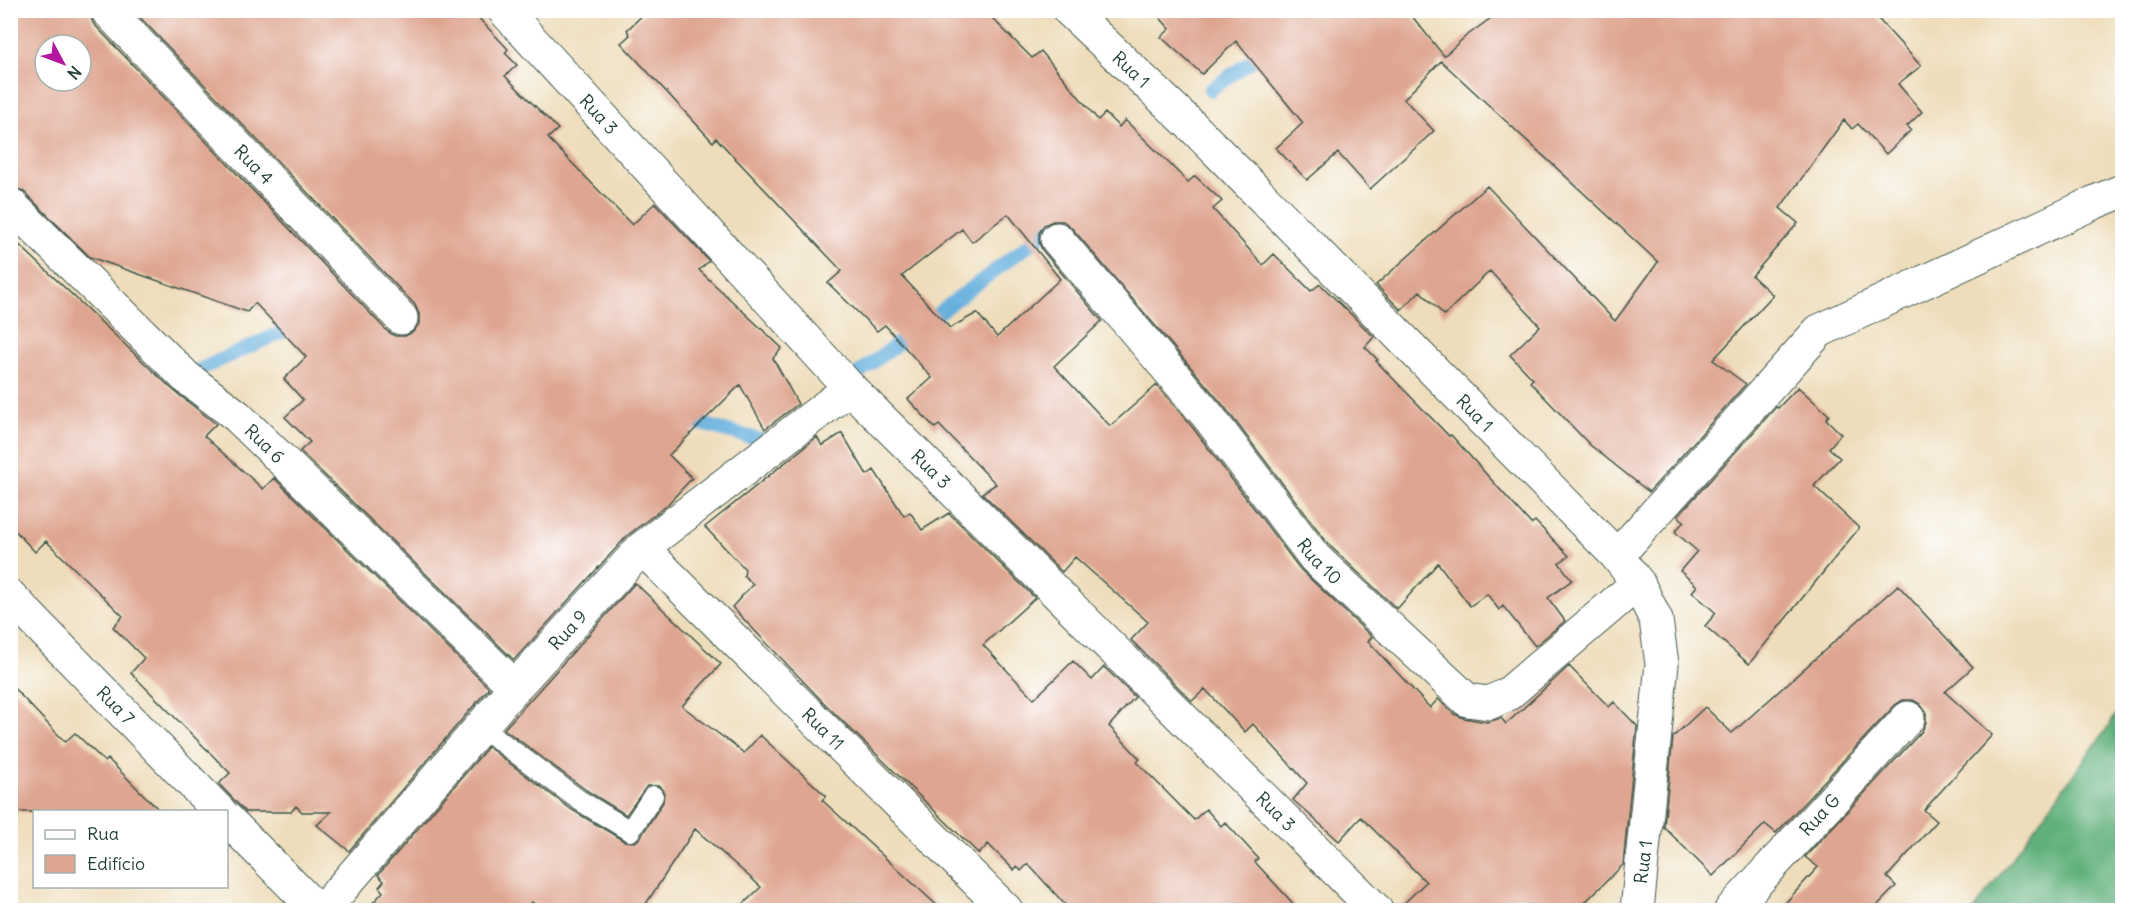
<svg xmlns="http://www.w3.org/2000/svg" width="2133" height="921" viewBox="0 0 2133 921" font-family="Delius,sans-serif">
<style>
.forest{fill:#61b07c;stroke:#407658;stroke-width:1.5}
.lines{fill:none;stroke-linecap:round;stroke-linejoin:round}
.stream{stroke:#63aedc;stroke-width:14}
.building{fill:#dea590;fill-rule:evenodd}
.service-casing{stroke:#3e5548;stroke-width:22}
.minor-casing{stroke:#3e5548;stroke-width:35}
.tertiary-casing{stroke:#3e5548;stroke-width:35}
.service{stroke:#fff;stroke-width:20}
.minor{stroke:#fff;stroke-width:33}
.tertiary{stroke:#fff;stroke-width:33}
.labels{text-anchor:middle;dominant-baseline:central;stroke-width:5;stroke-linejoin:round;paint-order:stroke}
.street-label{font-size:18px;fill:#1f3d34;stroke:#fff}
</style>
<rect width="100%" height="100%" fill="#fff"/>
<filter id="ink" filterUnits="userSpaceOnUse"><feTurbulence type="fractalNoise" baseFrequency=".0167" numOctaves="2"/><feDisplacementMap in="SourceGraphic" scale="12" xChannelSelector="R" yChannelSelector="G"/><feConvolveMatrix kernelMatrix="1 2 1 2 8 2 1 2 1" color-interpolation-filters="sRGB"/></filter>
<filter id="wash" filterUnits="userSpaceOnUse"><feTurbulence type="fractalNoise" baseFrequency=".008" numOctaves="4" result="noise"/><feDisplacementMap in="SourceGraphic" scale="24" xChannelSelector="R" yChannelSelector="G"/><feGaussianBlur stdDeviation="1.35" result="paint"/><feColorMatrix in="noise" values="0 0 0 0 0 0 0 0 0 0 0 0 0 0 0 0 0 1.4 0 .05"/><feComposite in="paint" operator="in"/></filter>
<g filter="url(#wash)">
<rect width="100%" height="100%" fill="#edb"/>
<path class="forest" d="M2122,706V910H1974L2103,734Z"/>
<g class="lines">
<path class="stream" d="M1210,90L1267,50
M194,372L291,328L299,330
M844,384L1075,210
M683,419L768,442L773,438"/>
</g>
<g id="blocks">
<path class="building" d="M10,10H89L93,23L387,331L395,336H405L413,332L419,324V314L415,305L133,10H471L508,49L505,53L517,65L505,76L558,129L548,138L632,225L655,203L709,261L699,270L782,348L773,358L798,404L765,429L740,385L669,455L692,478L667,505L628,535L514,660L300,451L310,442L285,417L303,400L284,379L306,357L255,303L247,312L90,257L23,191L10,186V160L16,153L10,148ZM45,45H81V81H45Z
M648,10H984L1032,58L1041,51L1098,120L1105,113L1119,127L1125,120L1188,182L1195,176L1222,201L1213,209L1263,265L1274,254L1311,291L1320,284L1374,337L1365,347L1378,360L1376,361L1449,436L1451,435L1531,524L1535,521L1569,556L1559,563L1572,580L1548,598L1565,621L1535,646L1503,606L1499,610L1487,594L1470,606L1438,563L1397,609L1329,545L1223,405L1071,227L1063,221H1053L1044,225L1039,233V243L1043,251L1102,321L1054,366L1110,426L1157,385L1193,428L1300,569L1372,637L1368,641L1430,708L1438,699L1454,714L1464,718L1487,722L1501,718L1506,724L1569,666L1609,707L1614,702L1637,726L1623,865L1577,910H1397L1426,882L1361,817L1339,841L1293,800L1307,783L1253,724L1245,732L1205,689L1192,701L1131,640L1148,622L1075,557L1062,572L982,493L996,484L939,425L935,428L908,399L932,378L885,325L877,331L828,283L842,271L716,138L713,142L621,43L630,35L627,30ZM1008,214L1060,279L997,337L977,313L950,328L902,276L962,229L972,242Z
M1153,10H1407L1444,56L1465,37L1502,10H1870L1921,66L1898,84L1922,112L1907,126L1911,130L1886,154L1858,124L1852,129L1844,120L1780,208L1798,223L1752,276L1773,295L1713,360L1746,384L1649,492L1590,445L1530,382L1533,379L1510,355L1540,326L1490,271L1444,315L1420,291L1401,310L1376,285L1487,186L1615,321L1658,262L1441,61L1404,99L1434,131L1370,189L1338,153L1307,180L1276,148L1303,123L1236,41L1202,74L1161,37L1170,29Z
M10,236L173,390L216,424L204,436L263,489L274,478L489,688L349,851L317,825L331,812H302L296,806L291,812H246L236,802L219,784L230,773L131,673L144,658L113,627L123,616L46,541L35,552L10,525Z
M1798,387L1829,415L1826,419L1841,434L1829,448L1840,458L1814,486L1859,528L1749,664L1705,626L1716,613L1692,592L1697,586L1680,571L1697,551L1675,532L1684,521L1678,516L1776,407L1778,408Z
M842,433L867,475L874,470L904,516L910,512L922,530L949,513L1035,598L983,645L1034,699L1073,661L1092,680L1104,667L1135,697L1109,726L1140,759L1137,762L1194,820L1206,809L1221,826L1225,822L1258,858L1255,862L1299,910H1070L1028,864L1021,871L1017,866L1014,870L988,844L979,854L826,705L732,607L753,584L744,576L745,569L705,527L817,437L822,446Z
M635,583L721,664L682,706L744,753L760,735L826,796L822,800L942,910H737L761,887L695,829L642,910H543L532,902L525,910H366L383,892L379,887L384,881L378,875L488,747L572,810L624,841L635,842L640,838L663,802L664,791L660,786H647L626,815L586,790L504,729Z
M1898,585L1973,667L1945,692L1992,735L1924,810L1937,821L1887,877L1896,886L1873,910H1779L1818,867L1805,857L1922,731L1926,722V712L1920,704L1913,700H1903L1895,705L1776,833L1765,824L1713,876L1664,827L1673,737L1705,707L1732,733Z
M10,684L65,742L75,733L105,762L108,759L161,812H10Z"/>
</g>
</g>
<g filter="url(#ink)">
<use href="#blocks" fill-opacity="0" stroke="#3e5548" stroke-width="1.5"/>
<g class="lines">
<defs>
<path id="service" d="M481,727L579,800L630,831L653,796"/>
<g id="minor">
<path id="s1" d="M107,10L401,318"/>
<path id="s2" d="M504,10L850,388L1376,910"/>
<path id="s3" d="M10,204L186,377L237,416L515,687"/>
<path id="s4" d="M1057,239L1208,416L1315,558L1467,700L1489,703L1508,694L1638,583"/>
<path id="s5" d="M642,548L1006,910"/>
<path d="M1617,556L1819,331L2093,203L2122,191"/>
<path id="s6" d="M10,596L220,812"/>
<path d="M226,818L317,910"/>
<path id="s7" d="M323,910L515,687L642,548L850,388"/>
<path id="s8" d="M1731,910L1908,718"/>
</g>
<g id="tertiary">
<path id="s9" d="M1069,10L1194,128L1617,556L1638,583L1656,620L1662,664L1637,910"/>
</g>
</defs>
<use href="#service" class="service-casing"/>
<use href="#minor" class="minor-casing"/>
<use href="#tertiary" class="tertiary-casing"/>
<use href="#service" class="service"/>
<use href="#minor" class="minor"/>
<use href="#tertiary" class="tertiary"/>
</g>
</g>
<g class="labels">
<g class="street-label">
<text stroke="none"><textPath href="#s9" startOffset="86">Rua 1</textPath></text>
<text stroke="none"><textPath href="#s2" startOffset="141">Rua 3</textPath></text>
<text stroke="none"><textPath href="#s1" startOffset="213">Rua 4</textPath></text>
<text stroke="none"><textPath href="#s9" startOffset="572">Rua 1</textPath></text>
<text stroke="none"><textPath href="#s3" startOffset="350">Rua 6</textPath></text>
<text stroke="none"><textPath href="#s2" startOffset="627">Rua 3</textPath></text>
<text stroke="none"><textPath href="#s4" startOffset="416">Rua 10</textPath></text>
<text stroke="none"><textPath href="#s7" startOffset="372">Rua 9</textPath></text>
<text stroke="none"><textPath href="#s6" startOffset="152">Rua 7</textPath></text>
<text stroke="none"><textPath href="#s5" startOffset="256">Rua 11</textPath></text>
<text stroke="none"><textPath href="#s2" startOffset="1113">Rua 3</textPath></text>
<text stroke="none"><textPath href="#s8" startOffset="130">Rua G</textPath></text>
<text transform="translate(1643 862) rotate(-83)">Rua 1</text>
</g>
</g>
<rect width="2133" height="921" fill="none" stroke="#fff" stroke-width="36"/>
<rect x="33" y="810" width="195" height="78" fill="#ffffff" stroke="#a5b1ae" stroke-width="1.5"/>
<rect x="45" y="830" width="30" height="9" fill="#ffffff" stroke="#a5b1ae" stroke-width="1.5"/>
<text x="87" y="840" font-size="18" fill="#1f3d34">Rua</text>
<rect x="45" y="855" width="30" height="18" fill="#dea590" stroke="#a5b1ae" stroke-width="1.5"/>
<text x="87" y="870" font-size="18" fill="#1f3d34">Edifício</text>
<g transform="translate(63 63) rotate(131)"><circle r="28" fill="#ffffff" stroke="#a5b1ae" stroke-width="1.5"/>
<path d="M0-4.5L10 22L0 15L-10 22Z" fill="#b5179e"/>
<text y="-9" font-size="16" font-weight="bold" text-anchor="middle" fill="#1f3d34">N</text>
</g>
</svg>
